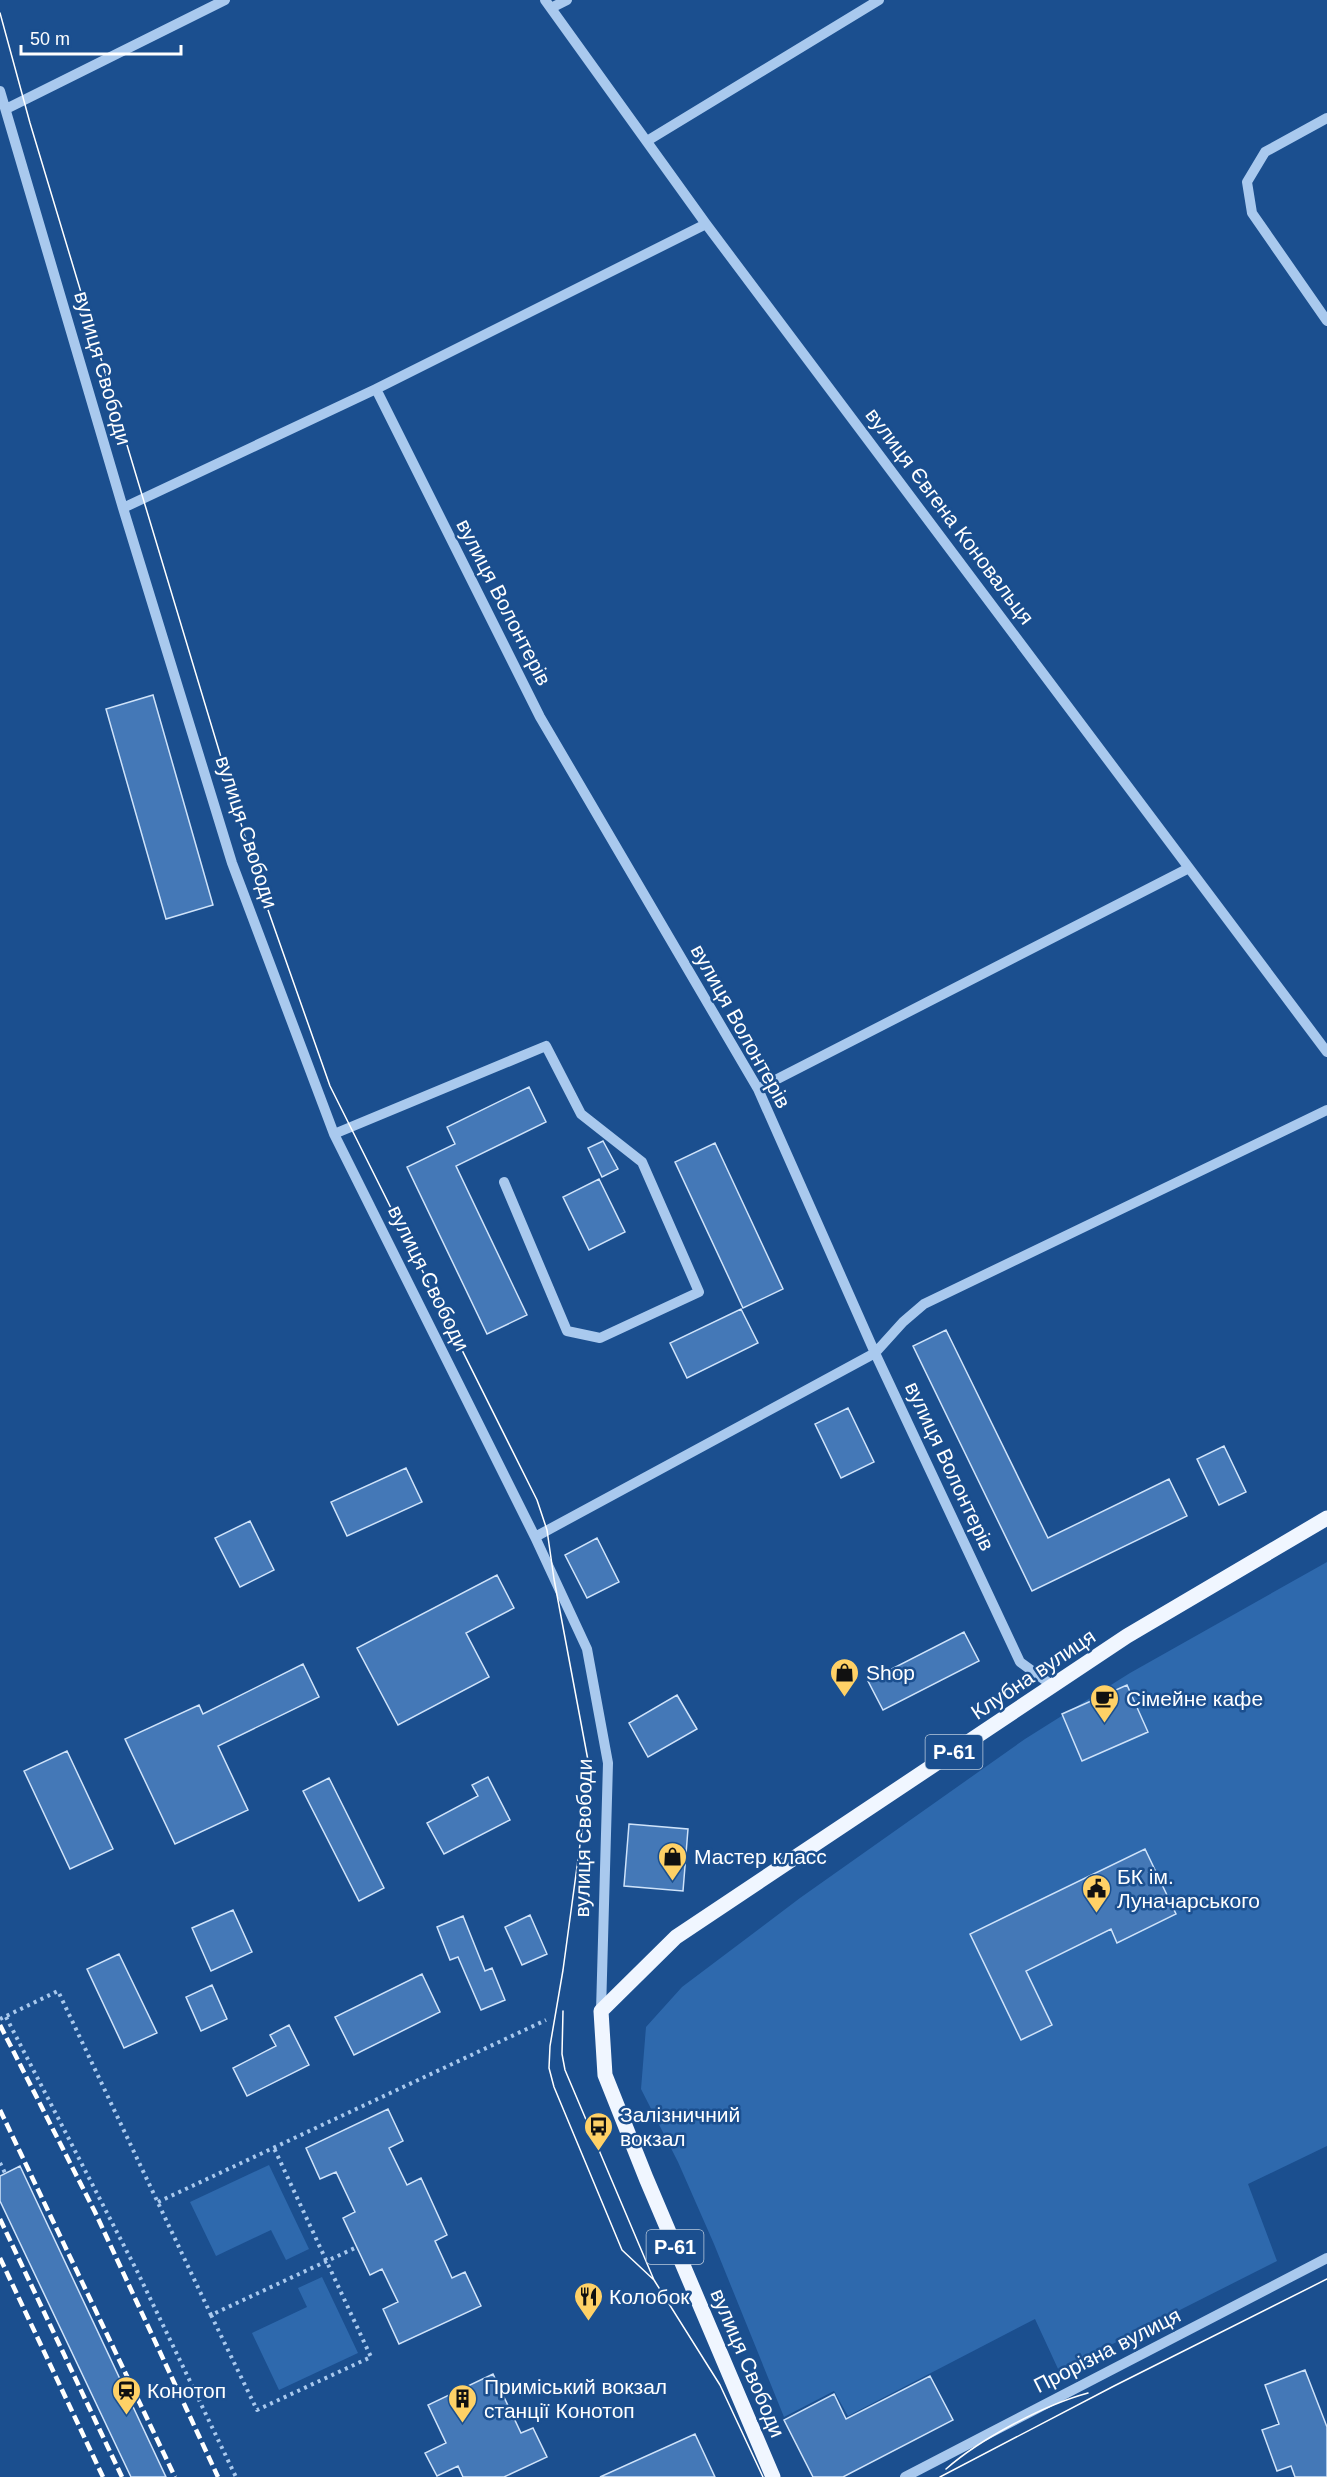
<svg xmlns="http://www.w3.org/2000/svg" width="1327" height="2477" viewBox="0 0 1327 2477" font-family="Arial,sans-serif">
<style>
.green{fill:#2e69ad}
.building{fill:#4478b7;stroke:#cfe3fa;stroke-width:1.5}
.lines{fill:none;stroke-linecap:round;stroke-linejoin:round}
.path{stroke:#a9c9ee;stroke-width:4;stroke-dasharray:3 4.5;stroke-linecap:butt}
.minor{stroke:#a9c9ee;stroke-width:10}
.major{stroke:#f0f6ff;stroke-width:15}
.tram{stroke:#fff;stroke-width:1.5}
.rail{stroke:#fff;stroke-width:4.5;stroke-dasharray:10 4.5;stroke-linecap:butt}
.labels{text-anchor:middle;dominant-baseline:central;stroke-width:5;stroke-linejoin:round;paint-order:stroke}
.shield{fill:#1b4f8f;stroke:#bbcadd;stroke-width:1.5}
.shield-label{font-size:20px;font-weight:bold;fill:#fff}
.street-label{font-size:21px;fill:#fff;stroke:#1b4f8f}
.poi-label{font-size:21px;fill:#fff;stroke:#1b4f8f;text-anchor:start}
</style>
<rect width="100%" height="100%" fill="#1b4f8f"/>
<path class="green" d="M1327,1562V2146L1248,2184L1277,2261L1059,2371L1035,2319L848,2416L834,2391L784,2417L714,2244L678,2162L641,2089L646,2027L682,1987L800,1898L1025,1739L1130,1673Z
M269,2165L309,2249L286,2260L271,2230L216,2256L190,2202Z
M322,2277L358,2353L279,2390L252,2333L307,2307L298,2288Z"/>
<path class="building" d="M153,695L213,905L166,919L106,709Z
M529,1087L546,1122L456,1166L527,1315L487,1334L407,1167L455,1144L447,1127Z
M603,1141L618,1169L602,1177L588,1148Z
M715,1143L783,1289L743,1308L675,1162Z
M599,1179L625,1232L589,1250L563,1197Z
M741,1309L758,1343L687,1378L670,1343Z
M946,1330L1048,1538L1169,1479L1187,1516L1032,1591L913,1346Z
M848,1408L874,1462L841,1478L815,1424Z
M1224,1446L1246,1492L1219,1505L1197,1459Z
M406,1468L422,1502L347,1536L331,1502Z
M250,1521L274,1570L240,1587L215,1538Z
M597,1538L619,1582L587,1598L565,1555Z
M497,1575L514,1608L466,1633L489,1677L398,1725L357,1648Z
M964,1632L979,1661L883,1710L868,1681Z
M303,1664L319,1697L218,1746L248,1810L175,1844L125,1739L199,1705L203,1714Z
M1127,1685L1148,1732L1082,1761L1062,1714Z
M677,1695L697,1729L648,1757L629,1723Z
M67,1751L113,1849L70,1869L24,1771Z
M488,1777L510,1820L444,1854L427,1823L478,1796L472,1785Z
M329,1778L384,1888L359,1901L303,1791Z
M629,1824L688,1829L683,1891L624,1886Z
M1145,1849L1176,1914L1117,1943L1111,1929L1026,1971L1052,2025L1021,2040L970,1934Z
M233,1910L252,1952L211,1971L192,1928Z
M530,1915L547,1954L522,1965L505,1927Z
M463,1916L485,1971L492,1968L505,2000L481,2010L458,1957L450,1960L437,1927Z
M119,1954L157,2033L124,2048L87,1969Z
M422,1974L440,2012L354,2055L335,2017Z
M212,1985L227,2019L201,2031L186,1997Z
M289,2025L309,2065L247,2096L233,2068L276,2046L270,2035Z
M388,2109L403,2141L389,2148L407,2185L421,2178L447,2235L435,2241L452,2278L465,2272L481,2306L399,2344L383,2309L398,2302L382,2269L370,2275L343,2218L355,2212L336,2172L320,2179L306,2148Z
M20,2166L166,2477H131L0,2201V2176Z
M1305,2370L1327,2427V2477H1295L1291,2466L1277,2471L1262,2430L1279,2424L1265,2385Z
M493,2374L521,2433L533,2428L547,2457L504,2477H463L458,2466L437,2476L425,2453L446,2443L428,2405Z
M930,2376L953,2420L843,2477H813L784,2420L834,2394L846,2419Z
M695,2434L715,2477H600Z"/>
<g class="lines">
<path class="path" d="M6,2017L137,2271L236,2477
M0,2019L58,1991L211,2315L357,2247
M0,2163L5,2173
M158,2202L546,2020
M211,2315L257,2410L371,2357L274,2148"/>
<path class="minor" d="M545,0L706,224L1327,1052
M551,8L567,0
M0,91L123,508L232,863L334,1134L535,1537L587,1649L608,1763L601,2011
M6,109L225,0
M1327,118L1265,152L1247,182L1252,213L1327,321
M647,141L879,0
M376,389L540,717L758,1089L875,1353L1020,1662L1053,1686
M123,508L376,389L706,224
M758,1089L1189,868
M334,1134L546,1046L581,1114L642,1162L699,1292L600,1338L567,1331L504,1182
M535,1537L875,1353L903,1322L924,1304L1327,1110
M905,2477L1327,2258"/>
<path class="major" d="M773,2477L646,2178L605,2075L601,2011L676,1937L1127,1636L1327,1518"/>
<path class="tram" d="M0,13L30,123L261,890L330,1086L537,1500L547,1530L554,1579L590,1771L563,1970L550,2046L549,2068L554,2087L622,2250L654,2280
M563,2011L562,2054L565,2070L654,2280L720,2385L763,2477
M946,2469C980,2439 1044,2405 1088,2393
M940,2477L1114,2386L1327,2279"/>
<path class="rail" d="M0,2025L95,2212L218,2477
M0,2110L175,2477
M0,2219L122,2477
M0,2258L103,2477"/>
</g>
<defs>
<symbol id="shop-pin" viewBox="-11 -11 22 30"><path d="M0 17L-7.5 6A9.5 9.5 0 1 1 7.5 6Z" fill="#ffd166" stroke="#1b4f8f"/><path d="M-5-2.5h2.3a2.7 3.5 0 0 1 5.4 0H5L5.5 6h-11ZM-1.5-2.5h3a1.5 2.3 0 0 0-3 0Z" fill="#111"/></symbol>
<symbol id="cafe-pin" viewBox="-11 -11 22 30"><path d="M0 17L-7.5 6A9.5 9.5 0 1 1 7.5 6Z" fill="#ffd166" stroke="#1b4f8f"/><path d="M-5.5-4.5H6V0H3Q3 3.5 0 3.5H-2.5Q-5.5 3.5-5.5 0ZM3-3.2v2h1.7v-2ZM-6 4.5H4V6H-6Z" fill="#111"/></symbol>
<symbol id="civic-pin" viewBox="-11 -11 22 30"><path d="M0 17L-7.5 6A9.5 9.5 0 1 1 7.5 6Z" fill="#ffd166" stroke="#1b4f8f"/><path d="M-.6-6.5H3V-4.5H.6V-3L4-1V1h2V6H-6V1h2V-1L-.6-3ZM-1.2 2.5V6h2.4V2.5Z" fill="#111"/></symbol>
<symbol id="bus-pin" viewBox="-11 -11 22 30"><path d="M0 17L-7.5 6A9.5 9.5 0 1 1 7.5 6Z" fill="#ffd166" stroke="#1b4f8f"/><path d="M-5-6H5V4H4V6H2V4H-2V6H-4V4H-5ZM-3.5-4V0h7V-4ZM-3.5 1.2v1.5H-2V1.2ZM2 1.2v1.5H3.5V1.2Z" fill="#111"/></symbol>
<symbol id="restaurant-pin" viewBox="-11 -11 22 30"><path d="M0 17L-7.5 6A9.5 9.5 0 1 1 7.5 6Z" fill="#ffd166" stroke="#1b4f8f"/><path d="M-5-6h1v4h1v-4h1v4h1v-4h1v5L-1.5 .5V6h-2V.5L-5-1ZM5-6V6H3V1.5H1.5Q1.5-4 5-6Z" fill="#111"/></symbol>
<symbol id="station-pin" viewBox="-11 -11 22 30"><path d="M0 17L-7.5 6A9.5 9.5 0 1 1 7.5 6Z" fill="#ffd166" stroke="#1b4f8f"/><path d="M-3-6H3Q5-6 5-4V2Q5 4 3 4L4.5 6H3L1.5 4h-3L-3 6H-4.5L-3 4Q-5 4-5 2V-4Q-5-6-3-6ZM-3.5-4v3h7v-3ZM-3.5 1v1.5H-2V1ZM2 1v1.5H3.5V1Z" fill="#111"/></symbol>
<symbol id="building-pin" viewBox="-11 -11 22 30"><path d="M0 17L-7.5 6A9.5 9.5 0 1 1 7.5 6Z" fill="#ffd166" stroke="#1b4f8f"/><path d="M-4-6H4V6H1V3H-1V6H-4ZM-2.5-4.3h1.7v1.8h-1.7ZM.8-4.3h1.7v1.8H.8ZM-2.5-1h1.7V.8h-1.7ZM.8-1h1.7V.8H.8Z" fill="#111"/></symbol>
</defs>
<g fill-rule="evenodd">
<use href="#shop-pin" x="828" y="1656" width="33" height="45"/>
<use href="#cafe-pin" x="1088" y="1682" width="33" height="45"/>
<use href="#shop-pin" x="656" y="1840" width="33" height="45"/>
<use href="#civic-pin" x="1080" y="1872" width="33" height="45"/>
<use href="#bus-pin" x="582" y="2110" width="33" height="45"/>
<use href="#restaurant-pin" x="572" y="2280" width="33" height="45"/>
<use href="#station-pin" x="110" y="2374" width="33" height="45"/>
<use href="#building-pin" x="446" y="2382" width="33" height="45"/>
</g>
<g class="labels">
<g class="shield">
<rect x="925.5" y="1735" width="57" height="34" rx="4.5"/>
<rect x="646.5" y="2230" width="57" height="34" rx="4.5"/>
</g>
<g class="shield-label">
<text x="954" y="1752">Р-61</text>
<text x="675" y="2247">Р-61</text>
</g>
<g class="street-label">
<text transform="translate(103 368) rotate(74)">вулиця Свободи</text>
<text transform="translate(950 516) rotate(53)">вулиця Євгена Коновальця</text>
<text transform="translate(504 602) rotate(63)">вулиця Волонтерів</text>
<text transform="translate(247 832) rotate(72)">вулиця Свободи</text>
<text transform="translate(741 1026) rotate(61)">вулиця Волонтерів</text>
<text transform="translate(429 1278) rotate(64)">вулиця Свободи</text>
<text transform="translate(950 1466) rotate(65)">вулиця Волонтерів</text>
<text transform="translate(1033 1674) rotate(-34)">Клубна вулиця</text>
<text transform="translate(583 1838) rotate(-89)">вулиця Свободи</text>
<text transform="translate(1107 2350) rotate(-27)">Прорізна вулиця</text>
<text transform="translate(748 2363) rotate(67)">вулиця Свободи</text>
</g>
<g class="poi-label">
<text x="866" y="1672">Shop</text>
<text x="1126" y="1698">Сімейне кафе</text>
<text x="694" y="1856">Мастер класс</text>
<text x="1117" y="1876">БК ім.<tspan x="1117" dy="24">Луначарського</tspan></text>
<text x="620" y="2114">Залізничний<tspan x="620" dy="24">вокзал</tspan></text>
<text x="609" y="2296">Колобок</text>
<text x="484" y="2386">Приміський вокзал<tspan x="484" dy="24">станції Конотоп</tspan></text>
<text x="147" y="2390">Конотоп</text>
</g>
</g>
<path d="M21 45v9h160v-9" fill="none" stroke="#ffffff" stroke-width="3"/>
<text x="30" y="45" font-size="18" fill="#ffffff" stroke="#1b4f8f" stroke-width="4.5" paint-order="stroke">50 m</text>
</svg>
